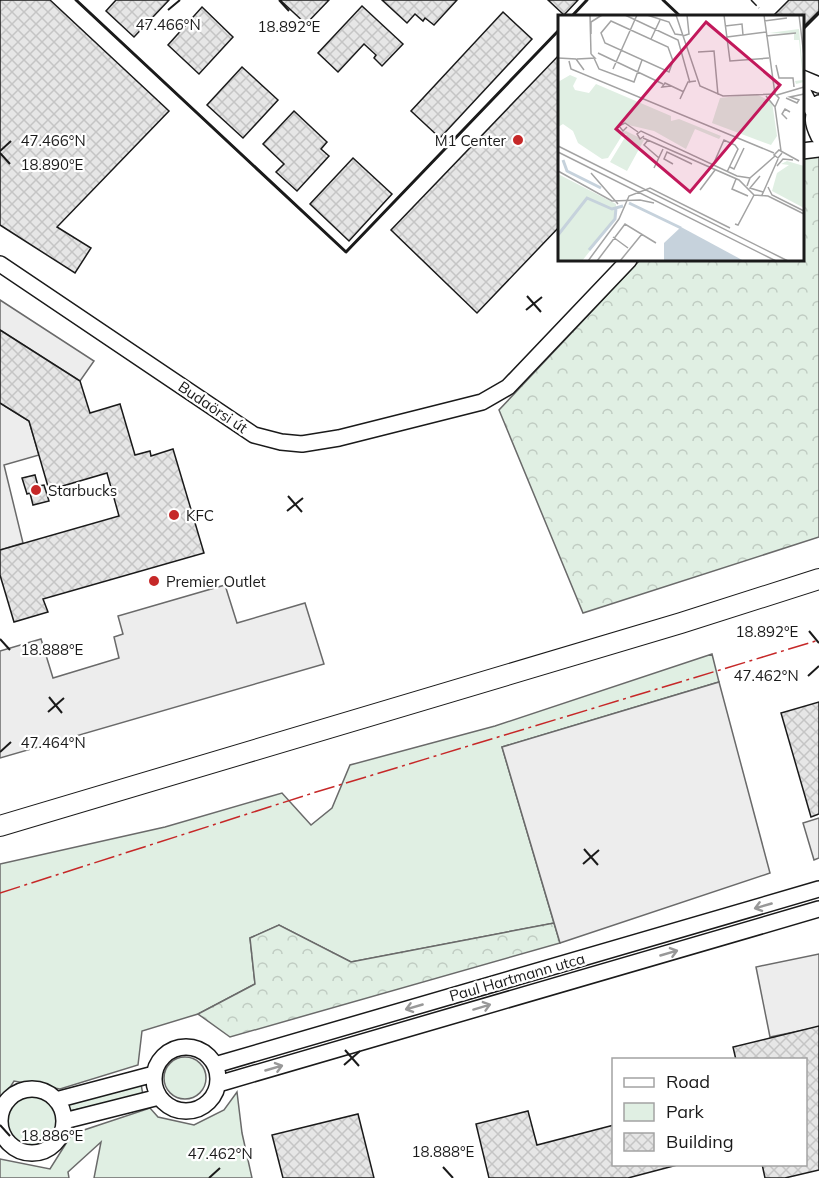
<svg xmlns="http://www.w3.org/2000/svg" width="819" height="1178" viewBox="0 0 819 1178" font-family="Mulish,sans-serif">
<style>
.green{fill:#e0efe3;stroke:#6a6a6a;stroke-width:1.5}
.forest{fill:url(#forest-crowns);stroke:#6a6a6a;stroke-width:1.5}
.parking{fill:#ededed;stroke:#6a6a6a;stroke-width:1.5}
.building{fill:url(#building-cross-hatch);stroke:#1a1a1a;stroke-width:1.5}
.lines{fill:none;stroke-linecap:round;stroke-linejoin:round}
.minor-casing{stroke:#1a1a1a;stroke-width:18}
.major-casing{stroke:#1a1a1a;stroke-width:22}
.minor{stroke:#fff;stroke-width:15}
.major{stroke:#fff;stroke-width:20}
.fence{stroke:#1a1a1a;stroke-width:1.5;stroke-dasharray:8 3;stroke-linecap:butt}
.wall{stroke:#1a1a1a;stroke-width:3}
.power{stroke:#c62828;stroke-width:1.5;stroke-dasharray:21 4.5 3 4.5;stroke-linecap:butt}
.oneway{stroke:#989898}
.ticks{fill:none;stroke:#1a1a1a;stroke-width:2}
.poi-dot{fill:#c62828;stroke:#fff;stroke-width:2}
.labels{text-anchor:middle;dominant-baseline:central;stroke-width:4.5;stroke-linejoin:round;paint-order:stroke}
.poi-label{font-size:15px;fill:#1a1a1a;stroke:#fff;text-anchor:start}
.street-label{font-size:15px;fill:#1a1a1a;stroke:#fff}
.inset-river{fill:none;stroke:#c6d2dc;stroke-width:3}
.inset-road{fill:none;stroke:#a3a3a3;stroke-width:1.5}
.view{fill:#c2185b;fill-opacity:0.15;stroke:#c2185b;stroke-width:3}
.inset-edge{fill:none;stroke:#1a1a1a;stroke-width:3}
.ticks-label{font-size:15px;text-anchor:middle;fill:#1a1a1a;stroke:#fff;stroke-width:4.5;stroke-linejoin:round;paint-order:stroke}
</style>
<defs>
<pattern id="forest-crowns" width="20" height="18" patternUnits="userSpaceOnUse" patternTransform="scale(1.5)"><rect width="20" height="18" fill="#e0efe3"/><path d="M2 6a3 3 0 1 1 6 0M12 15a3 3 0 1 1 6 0" fill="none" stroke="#c0ccc2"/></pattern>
<pattern id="building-cross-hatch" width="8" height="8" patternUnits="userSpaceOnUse" patternTransform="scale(1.5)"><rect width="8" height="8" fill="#e6e6e6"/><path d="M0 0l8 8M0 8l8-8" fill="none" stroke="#c5c5c5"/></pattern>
</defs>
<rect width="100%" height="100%" fill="#fff"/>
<path class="green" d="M712,654L719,682L502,747L554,923L351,962L279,925L250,938L255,984L198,1014L142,1031L138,1065L60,1089L14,1081L0,1103V864L165,827L282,793L311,825L332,808L350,765L495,726Z
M164 1078a21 21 0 1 1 42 0a21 21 0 1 1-42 0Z
M141,1084L143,1095L70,1111L68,1102Z
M237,1092L242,1133L252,1178H94L101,1142L68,1172L69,1178H0V1159L50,1169L72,1134L150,1108L158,1117L194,1125L224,1110Z
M7 1122a26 26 0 1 1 52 0a26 26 0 1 1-52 0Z"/>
<path class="forest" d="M803,154L819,155V537L583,613L499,410L640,260H802Z
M554,923L560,943L230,1037L198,1014L255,984L250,938L279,925L351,962Z"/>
<path class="parking" d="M0,300L94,361L80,381L0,330Z
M0,403L29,421L39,455L4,465L23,543L0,550Z
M225,585L237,623L305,603L324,664L0,758V651L41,639L53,678L119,658L114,637L123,634L118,616Z
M719,682L770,873L560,943L502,747Z
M819,818V858L814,860L803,823Z
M819,954V1027L770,1037L756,967Z"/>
<path class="building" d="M0,0H50L169,111L57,227L91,248L75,273L0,225Z
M116,0H169L134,37L106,11Z
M280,0H329L306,24Z
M382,0H457L434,25L425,18L423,21L415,14L407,23Z
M548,0H578L564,15Z
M789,0H819V11L802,28V16H773Z
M362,6L403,44L382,66L374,58L376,55L364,44L338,72L318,53Z
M202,7L233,37L199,74L168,45Z
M503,12L532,39L440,138L411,111Z
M560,54V226L477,313L391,230Z
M242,67L278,100L243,138L207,105Z
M294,111L327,142L321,149L329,156L297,191L276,172L284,164L263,144Z
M353,158L392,194L349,241L310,204Z
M0,330L80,381L90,413L120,404L135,455L150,451L151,456L173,449L204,553L43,599L48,612L14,622L0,575V550L119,516L107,473L49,490L29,421L0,403Z
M35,475L38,486L44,485L49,501L33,505L30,493L27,494L22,478Z
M819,702V814L811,817L781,713Z
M819,1026V1170L785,1178H765L762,1164H806V1060H736L733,1047Z
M528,1111L537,1145L614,1125V1164H681L628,1178H489L476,1124Z
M358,1114L374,1178H283L272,1135Z"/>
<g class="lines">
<defs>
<path id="minor" d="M802,78L819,85
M802,90L813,111
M819,103C811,116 812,123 819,137
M802,151L819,149
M0,264L254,435L281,442L302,444L339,438L482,402L508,387L629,260
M154 1079a32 32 0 1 1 64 0a32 32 0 1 1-64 0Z
M215,1065L819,889
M218,1084L819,909
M0 1121a32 32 0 1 1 64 0a32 32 0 1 1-64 0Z
M56,1100L154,1074
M64,1121L159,1097"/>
<path id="major" d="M0,826L681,623L819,579"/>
</defs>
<use href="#minor" class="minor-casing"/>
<use href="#major" class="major-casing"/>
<use href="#minor" class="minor"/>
<use href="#major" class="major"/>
<path class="fence" d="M751,0L759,8"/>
<path class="wall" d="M76,0L346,252L560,29
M663,0L680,16
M572,16L587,0
M802,30L819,13"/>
<path class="power" d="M0,893L313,793L819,640"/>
</g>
<defs><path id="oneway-shaft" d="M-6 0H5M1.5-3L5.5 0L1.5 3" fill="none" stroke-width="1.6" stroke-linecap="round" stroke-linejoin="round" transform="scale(1.5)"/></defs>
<g class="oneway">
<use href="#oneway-shaft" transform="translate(763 906) rotate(164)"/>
<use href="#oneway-shaft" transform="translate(669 953) rotate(-16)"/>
<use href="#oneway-shaft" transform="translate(414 1007) rotate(164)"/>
<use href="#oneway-shaft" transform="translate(482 1007) rotate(-17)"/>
<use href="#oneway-shaft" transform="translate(274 1068) rotate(-16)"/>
</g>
<path class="ticks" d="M279,0L289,11M168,10L180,0M0,151L11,141M0,153L10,164M527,296L541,312M526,310L542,297M288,496L302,512M287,511L303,498M809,631L819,643M0,639L10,650M808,676L819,666M49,697L62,713M48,712L64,698M0,752L11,742M584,849L598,865M583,864L599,850M345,1050L359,1066M344,1065L360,1051M0,1125L10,1136M443,1167L453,1178M209,1178L220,1168"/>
<g class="poi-dot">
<circle cx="518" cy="140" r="6"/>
<circle cx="36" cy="490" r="6"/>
<circle cx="174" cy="515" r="6"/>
<circle cx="154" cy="581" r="6"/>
</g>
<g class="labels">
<g class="poi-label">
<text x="506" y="140" text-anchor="end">M1 Center</text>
<text x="48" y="490">Starbucks</text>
<text x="186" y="515">KFC</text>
<text x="166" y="581">Premier Outlet</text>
</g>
<g class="street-label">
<text transform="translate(213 407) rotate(34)">Budaörsi út</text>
<text transform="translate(517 977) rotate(-16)">Paul Hartmann utca</text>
</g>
</g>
<g transform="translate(558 15)">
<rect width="246" height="246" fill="#fff"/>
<path d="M241,14L246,67L238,69L237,66L245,65L241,25H236V19L211,18ZM12,60L19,63L15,71L17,75L31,78L38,69L113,101V106L121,104L163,121L161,124L137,114L128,134L96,116L62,108L59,112L63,117L68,116L86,125L69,156L52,147L69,119H65L50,143L44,144L20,128L15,116L5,109L0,112V67ZM229,146L246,151V193L214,176L219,158L231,150L223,149ZM0,159L58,189V203L24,246H0Z" fill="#e0efe3"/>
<path d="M198,79L214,87L219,121L213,130L154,108L162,83Z" fill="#e0efe3"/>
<path d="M123,212L149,226L186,246H106V228Z" fill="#c6d2dc"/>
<path class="inset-river" d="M5,145L9,156L43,173M71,188L123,213M0,220L29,183L54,194L65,191M31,235L57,204L58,193"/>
<path class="inset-road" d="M32,0L33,39M67,0L120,25L132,68M89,0L111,7L117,19L124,20M118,0L142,71L165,81L217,79L221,83L217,92M166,0L172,46L211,43M206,0L217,79M241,0L246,41M53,6L110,32L115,46L111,57L47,28L43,18ZM206,6L229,3M167,11L184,9L185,20M33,19V7L44,0M125,21L131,19L129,0M208,21L238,18M169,22L208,17M93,24L102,5M140,37L156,36L160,80M40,38L105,69M0,43L18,44L26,55M36,43L41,54L76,67L84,45M19,44L37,43L33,39M11,46L13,54L216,138M218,50L221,63H235L236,72M55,54L79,0M113,71L104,72L107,68L126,77M219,80L246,72M208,81L217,92L223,136M228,83L239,88L241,85L232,82L246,79M122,84L130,67L138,66M229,104L224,99L227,94L232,97M69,112L65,116L61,111L67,108L80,117M86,121L82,124L79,119L83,116L179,161L192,163M85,123L181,165L196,180L210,181L246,199M90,125L86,130L101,143M0,131L230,246M0,137L218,246M224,138L220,143L216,140L221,135L241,146M115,149L106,144L109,137L134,149M155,150L166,125L177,130L180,134L169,157M219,151L225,144L235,145M172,152L176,154L186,133M96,153L105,134M0,156L54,186L82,185L96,188M33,158L60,189M202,161L192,173L205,177M178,164L174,174L190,181M189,171L192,163L217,141M210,172L214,180L246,196M142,175L157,155M204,180L220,144M61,204L71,181L92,173L172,213M177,209L180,210L196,180M55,222L70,233M30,246L61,204M39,246L67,209L98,228M62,246L84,219"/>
<path class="view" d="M148,7L222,70L132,177L58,114Z"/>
<rect width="246" height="246" class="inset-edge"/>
</g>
<g class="ticks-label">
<text x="168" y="30">47.466°N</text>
<text x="289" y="32">18.892°E</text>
<text x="53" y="146">47.466°N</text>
<text x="52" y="170">18.890°E</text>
<text x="767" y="637">18.892°E</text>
<text x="52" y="655">18.888°E</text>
<text x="766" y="681">47.462°N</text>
<text x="53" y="748">47.464°N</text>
<text x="52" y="1141">18.886°E</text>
<text x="443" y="1157">18.888°E</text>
<text x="220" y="1159">47.462°N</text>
</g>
<rect x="612" y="1058" width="195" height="108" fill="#ffffff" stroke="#a3a3a3" stroke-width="1.5"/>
<rect x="624" y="1078" width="30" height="9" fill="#ffffff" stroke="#a3a3a3" stroke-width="1.5"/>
<text x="666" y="1088" font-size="18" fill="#1a1a1a">Road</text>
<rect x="624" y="1103" width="30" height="18" fill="#e0efe3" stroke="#a3a3a3" stroke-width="1.5"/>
<text x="666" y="1118" font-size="18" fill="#1a1a1a">Park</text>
<rect x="624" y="1133" width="30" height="18" fill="url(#building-cross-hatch)" stroke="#a3a3a3" stroke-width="1.5"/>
<text x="666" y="1148" font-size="18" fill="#1a1a1a">Building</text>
</svg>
